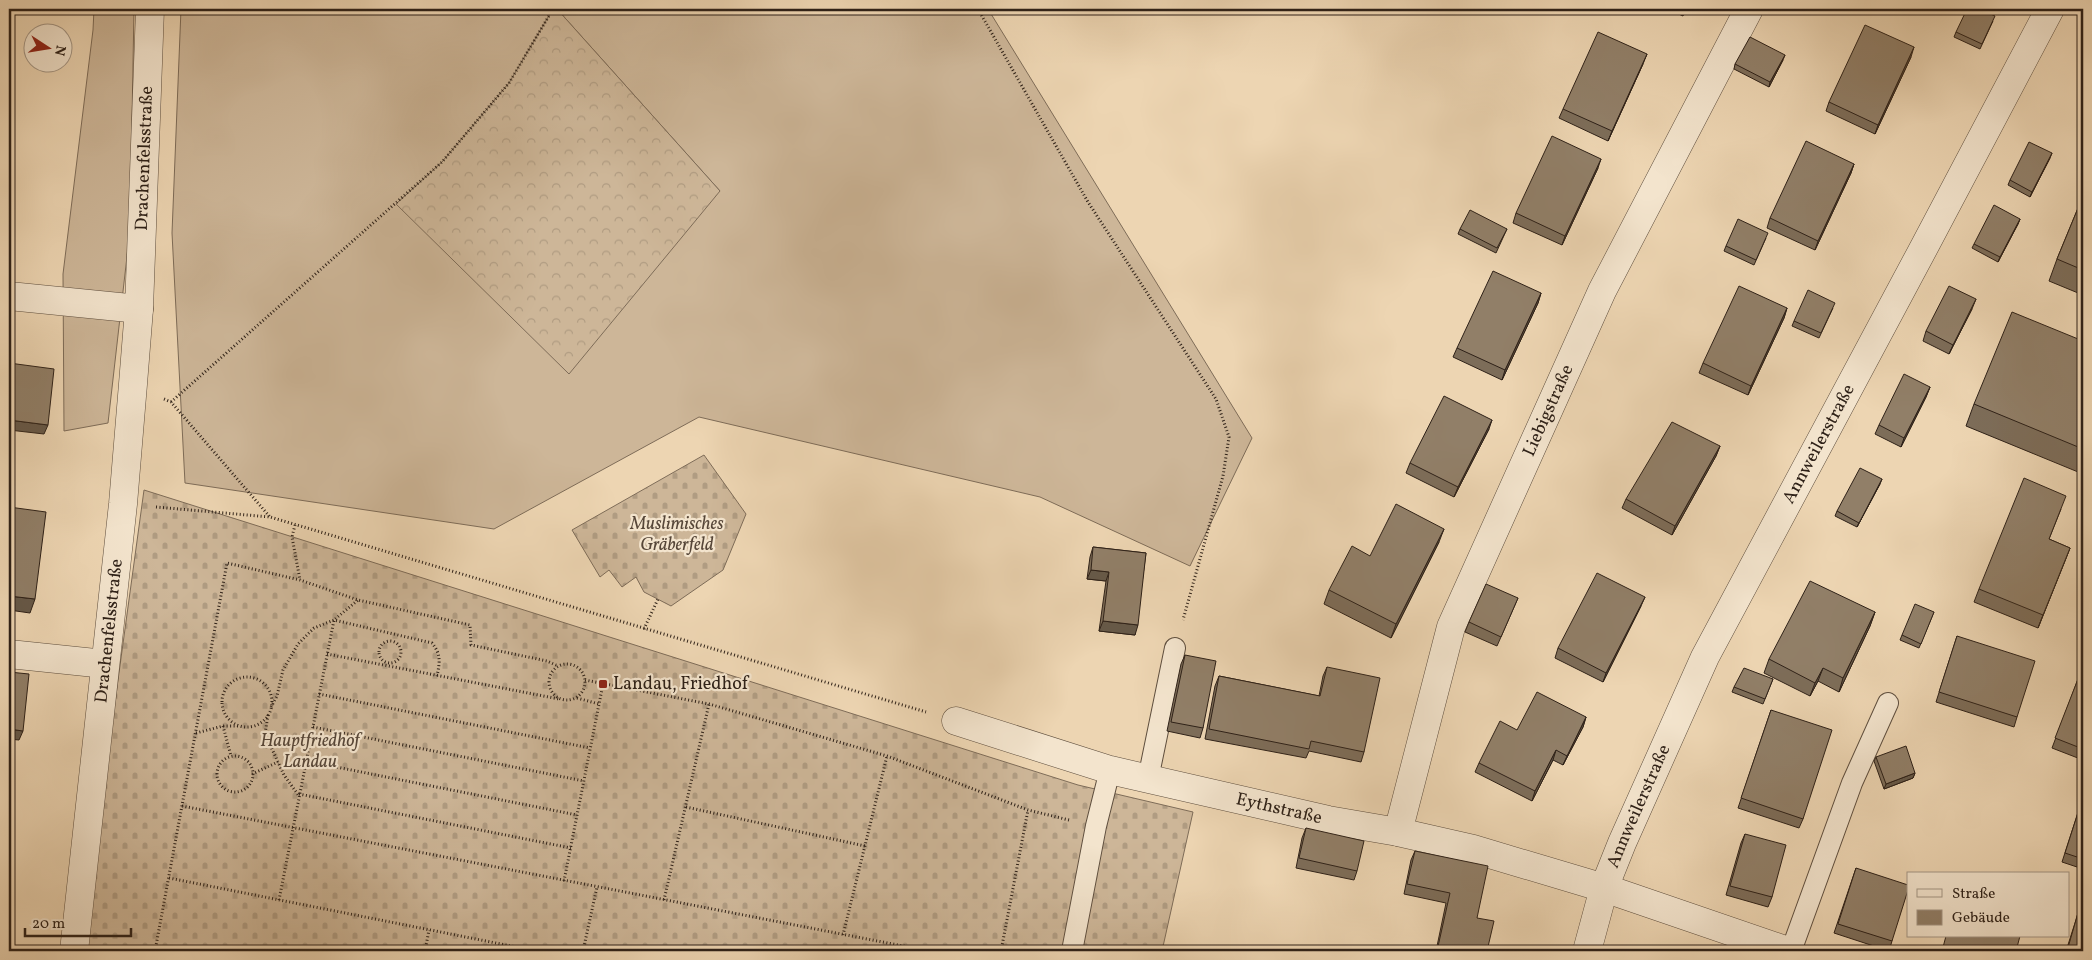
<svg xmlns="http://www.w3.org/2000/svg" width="2092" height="960" viewBox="0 0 2092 960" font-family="Vollkorn,serif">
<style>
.grass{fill:#cdb698;stroke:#7e6c58}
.forest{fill:url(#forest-crowns);stroke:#7e6c58}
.cemetery{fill:url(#cemetery-stones);stroke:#7e6c58}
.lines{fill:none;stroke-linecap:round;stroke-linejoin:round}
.service-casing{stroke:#5e4e3e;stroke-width:22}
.minor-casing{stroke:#5e4e3e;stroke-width:29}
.tertiary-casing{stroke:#5e4e3e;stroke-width:29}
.path{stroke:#2e2118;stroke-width:3;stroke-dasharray:1 2.5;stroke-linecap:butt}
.service{stroke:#f3e4cd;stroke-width:20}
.minor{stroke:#f3e4cd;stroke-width:28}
.tertiary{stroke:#f3e4cd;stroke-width:28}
.wall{fill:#7d6d59;stroke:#2e2118}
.shaded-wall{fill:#665949;stroke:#2e2118}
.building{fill:#917f68;stroke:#2e2118}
.poi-dot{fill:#8f2418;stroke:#f3e4cd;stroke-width:2}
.labels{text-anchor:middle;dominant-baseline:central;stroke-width:4.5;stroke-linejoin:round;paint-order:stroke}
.street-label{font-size:18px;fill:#2e2118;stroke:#f3e4cd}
.park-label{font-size:18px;font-style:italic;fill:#564638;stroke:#f3e4cd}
.poi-label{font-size:18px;fill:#2e2118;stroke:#f3e4cd;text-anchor:start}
</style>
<defs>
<pattern id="forest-crowns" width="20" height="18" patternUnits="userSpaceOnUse" patternTransform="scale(1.25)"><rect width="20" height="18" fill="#cdb698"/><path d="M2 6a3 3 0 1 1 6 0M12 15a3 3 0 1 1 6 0" fill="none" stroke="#b09c82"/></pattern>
<pattern id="cemetery-stones" width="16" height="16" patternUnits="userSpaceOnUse" patternTransform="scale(1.25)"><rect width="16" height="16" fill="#cdb698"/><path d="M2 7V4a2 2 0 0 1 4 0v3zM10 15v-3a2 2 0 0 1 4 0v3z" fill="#b09c82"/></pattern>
</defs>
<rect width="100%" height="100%" fill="#edd5b2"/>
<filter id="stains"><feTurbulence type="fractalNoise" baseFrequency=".004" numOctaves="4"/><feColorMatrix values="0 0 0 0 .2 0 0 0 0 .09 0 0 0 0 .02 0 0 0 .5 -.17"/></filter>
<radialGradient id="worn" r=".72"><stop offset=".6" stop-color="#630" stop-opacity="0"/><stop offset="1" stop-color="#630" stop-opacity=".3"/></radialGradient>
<path class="grass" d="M94,9H134L130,230L108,423L64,431L63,274L93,30Z
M181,9H553L509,83L442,162L396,204L720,191L557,9H988L1252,438L1190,566L1040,497L699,417L494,529L185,483L172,233Z"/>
<path class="forest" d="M553,9H557L720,191L569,374L396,204L442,162L509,83Z"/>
<path class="cemetery" d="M704,455L746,514L723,570L671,606L644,592L636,577L622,587L609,570L600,577L572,530Z
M144,490L1078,785L1193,812L1162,951H81Z"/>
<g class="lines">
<defs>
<path id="service" d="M1148,779L1175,648
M1072,951L1096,826L1110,770
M1791,951L1852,783L1888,703"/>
<g id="minor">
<path d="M9,296L139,309"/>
<path d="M9,654L105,664"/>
<path id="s1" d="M956,721L1110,770L1328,820L1398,832L1473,849L1604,888L1788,951"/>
<path id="s2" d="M1398,832L1451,627L1602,291L1749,9"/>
<path id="s3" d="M74,951L123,504L133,384L139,309L150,9"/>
</g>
<g id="tertiary">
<path id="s4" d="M1587,951L1604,888L1622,843L1705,657L1921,253L2050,9"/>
</g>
</defs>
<use href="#service" class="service-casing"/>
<use href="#minor" class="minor-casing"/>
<use href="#tertiary" class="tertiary-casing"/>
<path class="path" d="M978,9L1088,202L1216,399L1229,437L1223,476L1183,620
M164,399L171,402L270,517
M171,402L442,162L509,83L553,9
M156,507L270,517L926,712
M295,525L292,537L300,580
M644,629L658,599
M379 652a11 11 0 1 1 22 0a11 11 0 1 1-22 0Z
M327,654L559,699
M549 682a18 18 0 1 1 36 0a18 18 0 1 1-36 0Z
M222 702a25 25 0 1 1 50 0a25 25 0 1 1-50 0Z
M585,680L709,704L887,756L1028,810L1069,820
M319,694L590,748
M577,698L599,704
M271,707L277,696L283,670L298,644L314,628L334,620L432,643C441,654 440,662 437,676
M268,715L265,734L284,775L299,796
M223,726L231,756
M313,727L584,781
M196,733L223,726H238
M217 774a18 18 0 1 1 36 0a18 18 0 1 1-36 0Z
M306,761L577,815
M252,774L278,762
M299,794L571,848
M182,806L929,951
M686,807L865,846
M169,878L536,951
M564,881L603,684
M279,900L334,620L358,600
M664,900L709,704
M843,935L887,756
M155,951L227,563L300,580L358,600L470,625L471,645L547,661L558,666
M425,951L429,930
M583,951L597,887
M1001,951L1028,810"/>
<use href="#service" class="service"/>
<use href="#minor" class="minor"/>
<use href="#tertiary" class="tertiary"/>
</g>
<path class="wall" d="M1668,9H1686L1683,16Z
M1993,21L1980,49L1954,37L1956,32Z
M1911,57L1875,134L1826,111L1829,102Z
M1783,60L1769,87L1734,69L1735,64Z
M1643,64L1608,141L1559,118L1563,109Z
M2050,158L2030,197L2008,185L2010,180Z
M1854,164L1851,173L1815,250L1767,228L1770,218Z
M1598,168L1562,245L1513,223L1516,213Z
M2083,196V295L2049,281L2057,259Z
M2020,219L2018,224L1998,262L1972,248L1974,244Z
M1460,229H1507L1496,253L1458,234Z
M1766,238L1754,265L1724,251L1726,246Z
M1541,293L1538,303L1502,380L1453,357L1457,348Z
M1787,308L1784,318L1748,395L1699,373L1703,363Z
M1833,308L1819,338L1792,326L1794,321Z
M1972,309L1949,354L1923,341L1926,331Z
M2083,341V474L1966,426L1974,404Z
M1930,387L1926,397L1901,447L1875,434L1879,425Z
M1489,429L1454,497L1406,473L1410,463Z
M1720,446L1716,456L1672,535L1622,508L1626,499Z
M1880,484L1857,527L1835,516L1837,511Z
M2061,509L2049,539L2070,548L2038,628L1974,602L1979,589Z
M1439,542L1391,638L1324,604L1329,590Z
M1093,547L1146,553L1135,635L1099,631L1106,581L1087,579L1090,557Z
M1518,598L1497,646L1465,632L1469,622Z
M1641,606L1603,682L1555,658L1558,648Z
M1875,612L1870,626L1839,692L1818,681L1810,696L1764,673L1769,659Z
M1934,612L1919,648L1900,640L1902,635Z
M1957,636L2017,717L2014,727L1936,702Z
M1185,655L1203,728L1200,738L1167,731L1181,664Z
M1327,667L1364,752L1361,762L1309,751L1306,758L1205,739L1215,686L1219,676L1319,696L1323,676Z
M1773,679L1763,704L1732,692L1734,687Z
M2078,679L2083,681V760L2052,748Z
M1771,710L1803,819L1799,828L1738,808Z
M1586,717L1583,727L1563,765L1553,760L1532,801L1475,772L1479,763L1517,730Z
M1876,757L1915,773L1913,778L1884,789L1874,761Z
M2083,797V869L2062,862Z
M1306,828L1357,871L1354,880L1296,868L1302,838Z
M1745,834L1772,897L1768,907L1726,895L1741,843Z
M1415,851L1477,918L1487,951H1436L1446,903L1404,894L1411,860Z
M1856,868L1892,941L1889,951L1834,933Z
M2078,913L2083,951H2066L2075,923Z"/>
<path class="shaded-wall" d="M1914,47L1911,57L1875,134L1878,125Z
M1647,54L1643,64L1608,141L1612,131Z
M1785,55L1783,60L1769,87L1770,82Z
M2052,153L2050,158L2030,197L2032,192Z
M1601,159L1598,168L1562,245L1565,236Z
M1854,164L1851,173L1815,250L1818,241Z
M2020,219L2018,224L1998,262L2000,257Z
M1541,293L1538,303L1502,380L1505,370Z
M1976,299L1972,309L1949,354L1953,345Z
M1787,308L1784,318L1748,395L1751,386Z
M1930,387L1926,397L1901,447L1904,438Z
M9,420L48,425L44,434L9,430Z
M1492,420L1489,429L1454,497L1458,487Z
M1720,446L1716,456L1672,535L1675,526Z
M1882,479L1880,484L1857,527L1859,523Z
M1444,529L1439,542L1391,638L1396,624Z
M2070,548L2065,561L2038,628L2043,615Z
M1091,570L1109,572L1106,581L1087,579Z
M9,596L35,599L30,613L9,610Z
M1645,597L1641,606L1603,682L1606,673Z
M1875,612L1870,626L1839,692L1843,678Z
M1103,621L1138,625L1135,635L1099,631Z
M1823,668L1818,681L1810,696L1815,683Z
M1586,717L1583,727L1563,765L1567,756Z
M9,729L23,731L19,740L9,739Z
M1556,750L1553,760L1532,801L1535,791Z
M1915,773L1913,778L1884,789L1886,784Z"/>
<path class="building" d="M1967,9H1980L1995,16L1982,44L1956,32Z
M1865,25L1914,47L1878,125L1829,102Z
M1598,32L1647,54L1612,131L1563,109Z
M1750,37L1785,55L1770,82L1735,64Z
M1552,136L1601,159L1565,236L1516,213Z
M1806,141L1854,164L1818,241L1770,218Z
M2029,142L2052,153L2032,192L2010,180Z
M2083,196V270L2057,259Z
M1994,205L2020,219L2000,257L1974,244Z
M1470,210L1507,229L1497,248L1460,229Z
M1738,219L1768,233L1756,260L1726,246Z
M1493,271L1541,293L1505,370L1457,348Z
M1739,286L1787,308L1751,386L1703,363Z
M1949,286L1976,299L1953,345L1926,331Z
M1808,290L1835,303L1821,333L1794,321Z
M2012,312L2083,341V449L1974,404Z
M9,363L54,369L48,425L9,420Z
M1904,374L1930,387L1904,438L1879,425Z
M1444,396L1492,420L1458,487L1410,463Z
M1672,422L1720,446L1675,526L1626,499Z
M1860,468L1882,479L1859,523L1837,511Z
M2024,478L2066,496L2049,539L2070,548L2043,615L1979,589Z
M1396,504L1444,529L1396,624L1329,590L1352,546L1370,556Z
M9,507L46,512L35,599L9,596Z
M1093,547L1146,553L1138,625L1103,621L1109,572L1091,570Z
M1597,573L1645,597L1606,673L1558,648Z
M1810,581L1875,612L1843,678L1823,668L1815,683L1769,659Z
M1486,584L1518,598L1501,637L1469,622Z
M1915,604L1934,612L1921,644L1902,635Z
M1957,636L2035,661L2017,717L1939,692Z
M1185,655L1216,661L1203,728L1171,722Z
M1327,667L1380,678L1364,752L1311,741L1309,749L1209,729L1219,676L1320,696Z
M1744,668L1773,679L1765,699L1734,687Z
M9,672L29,674L23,731L9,729Z
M2078,679L2083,681V749L2055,738Z
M1537,692L1586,717L1567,756L1556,750L1535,791L1479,763L1500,721L1517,730Z
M1771,710L1832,730L1803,819L1741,798Z
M1906,746L1915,773L1886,784L1876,757Z
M2083,797V859L2065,853Z
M1306,828L1364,841L1357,871L1299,858Z
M1745,834L1786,845L1772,897L1730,886Z
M1415,851L1488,866L1477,918L1494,921L1487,951H1437L1450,893L1407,884Z
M1856,868L1908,885V890L1892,941L1838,924Z
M2078,913L2083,915V951H2067Z
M1946,936H2020L2016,951H1942Z
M1681,947L1693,951H1680Z
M1301,949L1313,951H1301Z"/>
<rect class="poi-dot" x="598" y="679" width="10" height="10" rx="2.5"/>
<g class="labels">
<g class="street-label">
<text stroke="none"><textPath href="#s3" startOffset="796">Drachenfelsstraße</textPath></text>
<text stroke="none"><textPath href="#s2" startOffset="449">Liebigstraße</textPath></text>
<text stroke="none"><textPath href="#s4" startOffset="559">Annweilerstraße</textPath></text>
<text stroke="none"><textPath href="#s3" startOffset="322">Drachenfelsstraße</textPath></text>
<text stroke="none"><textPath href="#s4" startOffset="154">Annweilerstraße</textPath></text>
<text stroke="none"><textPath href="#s1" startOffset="335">Eythstraße</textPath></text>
</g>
<g class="park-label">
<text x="677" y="524">Muslimisches<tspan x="677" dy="21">Gräberfeld</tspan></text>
<text x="310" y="741">Hauptfriedhof<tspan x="310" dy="21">Landau</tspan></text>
</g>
<g class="poi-label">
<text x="613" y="684">Landau, Friedhof</text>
</g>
</g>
<rect width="2092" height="960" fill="none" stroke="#edd5b2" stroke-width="30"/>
<rect x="10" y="10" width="2072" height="940" fill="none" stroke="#2e2118" stroke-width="2.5"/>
<rect x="15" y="15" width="2062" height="930" fill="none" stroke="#2e2118"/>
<rect x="1907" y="872" width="162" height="65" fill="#f3e4cd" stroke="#a49685"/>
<rect x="1917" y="889" width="25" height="8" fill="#f3e4cd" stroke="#a49685"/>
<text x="1952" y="898" font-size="15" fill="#2e2118">Straße</text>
<rect x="1917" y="910" width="25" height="15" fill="#917f68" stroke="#a49685"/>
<text x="1952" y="922" font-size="15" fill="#2e2118">Gebäude</text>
<g transform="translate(48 48) rotate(102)"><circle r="24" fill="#f3e4cd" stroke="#a49685"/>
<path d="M0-4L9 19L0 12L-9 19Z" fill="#8f2418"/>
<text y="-8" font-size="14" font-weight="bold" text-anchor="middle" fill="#2e2118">N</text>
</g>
<path d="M25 928v8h106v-8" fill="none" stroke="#2e2118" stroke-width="2.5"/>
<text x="32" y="928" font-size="15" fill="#2e2118" stroke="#f3e4cd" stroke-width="4" paint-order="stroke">20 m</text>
<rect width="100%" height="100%" filter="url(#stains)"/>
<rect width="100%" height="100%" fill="url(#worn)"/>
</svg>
